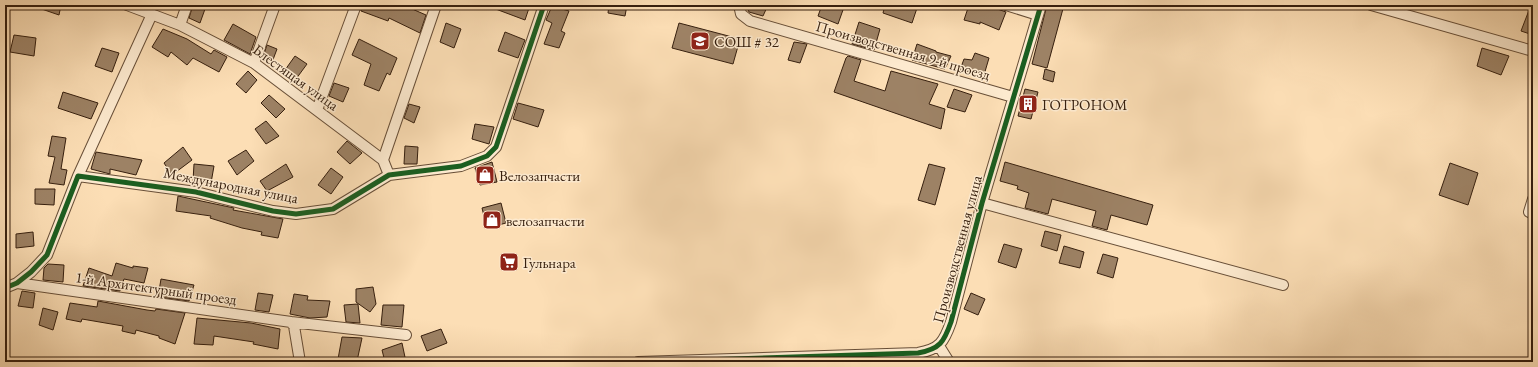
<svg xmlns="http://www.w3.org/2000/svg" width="1538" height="367" viewBox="0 0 1538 367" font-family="'EB Garamond',serif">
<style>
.building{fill:#9d8265;stroke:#361f0e}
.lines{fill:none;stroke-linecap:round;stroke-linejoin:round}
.minor-casing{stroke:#684f38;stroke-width:12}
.minor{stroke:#fdeacf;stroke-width:10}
.cycleway-casing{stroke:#fdeacf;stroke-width:8}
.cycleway{stroke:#1b5e20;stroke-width:5}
.labels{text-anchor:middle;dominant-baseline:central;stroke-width:3;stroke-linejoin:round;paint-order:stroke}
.poi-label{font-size:15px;fill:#361f0e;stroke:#fdeacf;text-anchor:start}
.street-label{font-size:15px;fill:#361f0e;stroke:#fdeacf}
</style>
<rect width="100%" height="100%" fill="#fcdeb5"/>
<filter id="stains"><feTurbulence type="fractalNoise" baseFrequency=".005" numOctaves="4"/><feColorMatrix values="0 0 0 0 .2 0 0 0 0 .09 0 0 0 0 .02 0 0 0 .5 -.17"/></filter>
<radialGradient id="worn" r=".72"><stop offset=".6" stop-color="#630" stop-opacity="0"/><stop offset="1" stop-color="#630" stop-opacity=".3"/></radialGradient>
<path class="building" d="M33,5H61L59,15L33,6Z
M193,5L205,9L200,23L189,18Z
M362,5H403L426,15L420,33L389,18L388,21L361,11Z
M485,5H530L525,20Z
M609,5H627L625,16L608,13Z
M746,5H768L763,16L749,12Z
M822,5H838L844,7L838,24L818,16Z
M885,5H918L912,23L883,13Z
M969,5L988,7L989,6L1006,12L999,30L980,22V24L964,20Z
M1047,5H1064L1047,68L1032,64Z
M1531,5H1533V35L1521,31Z
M552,6L569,11L561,31L565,33L559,48L544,44L552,23L546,20Z
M859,22L880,29L874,50L852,44Z
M446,23L461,29L454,48L440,42Z
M679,23L740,39L733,64L672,48Z
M233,24L256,37L250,54L224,40Z
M163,29L187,39L211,54L214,50L227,57L219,72L193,58L187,65L171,52L168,57L152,47Z
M505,32L525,40L518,58L498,51Z
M14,35L36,38L34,56L10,52Z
M359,39L397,58L390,75L387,73L379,91L364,85L371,64L352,55Z
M794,42L807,44L800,63L788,60Z
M917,44L936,51V52L951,56L945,69L912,60Z
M267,45L277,49L271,65L262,60Z
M102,48L119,53L112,72L95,66Z
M1482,48L1509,56L1501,75L1477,66Z
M975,53L989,58L984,75L960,70L964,59L972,60Z
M295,56L307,64L296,79L285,70Z
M848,56L861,60L854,81L885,91L891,71L938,84L929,104L945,109L941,129L834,92L846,58Z
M1045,69L1055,72L1053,82L1043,79Z
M248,71L257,80L246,93L236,84Z
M334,83L349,88L343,102L329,96Z
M954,89L972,95L965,112L947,107Z
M1025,89L1038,92L1031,119L1018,116Z
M63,92L98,103L91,119L58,108Z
M269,95L285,109L276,118L261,103Z
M518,103L544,110L538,127L513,119Z
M409,104L420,107L414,123L404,118Z
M266,121L279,136L266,144L255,129Z
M475,124L494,127L489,144L472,139Z
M52,136L66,138L61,169L67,170L64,185L49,183L55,157L48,156Z
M347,141L362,153L350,164L337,152Z
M405,146L418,147L417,164H404Z
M183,147L192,160L172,175L164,163Z
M246,150L254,161L237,175L228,161Z
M96,152L125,157L142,160L136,175L110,169V174L91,169Z
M492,162L497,182L480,185L475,168Z
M1005,162L1153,205L1147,225L1111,215L1107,230L1092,226L1096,211L1052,199L1048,214L1025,208L1029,193L1017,189L1018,186L1000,181Z
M1450,163L1478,173L1468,205L1439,195Z
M194,164L214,166L211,183L193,181Z
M286,164L293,177L267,191L260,181Z
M929,164L945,168L935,205L918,200Z
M331,168L343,177L331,194L318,185Z
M35,189H55L54,205L35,204Z
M178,196L234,208L233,210L283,219L278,238L261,235L262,232L242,228L210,218L211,216L176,211Z
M501,203L506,223L487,228L482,208Z
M1045,231L1061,235L1057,251L1041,246Z
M33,232L34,246L16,248V234Z
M1004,244L1022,249L1016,268L998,262Z
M1064,246L1084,252L1080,268L1059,263Z
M1103,254L1118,258L1113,278L1097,273Z
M116,263L133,268V266L148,268L144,283L124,279L120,291L83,286L89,268L112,276Z
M48,264L64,265L63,282L43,280L44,268Z
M161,279L194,285L189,301L158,297Z
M373,287L376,304L370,312L356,302V289Z
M22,291L35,293L33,308L18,306Z
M258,293L273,295L269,312L255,310Z
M971,293L985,299L978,315L964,309Z
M294,294L308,296L307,300L330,301L327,317L310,318L290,314Z
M98,301L147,310L155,311L156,309L185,313L175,344L159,338V336L136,330L135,334L122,331L123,326L82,319L81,322L66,319L70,303L97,307Z
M358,304L360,323L346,322L344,305Z
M383,305H404L402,327L381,325Z
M43,308L58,312L53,330L39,325Z
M197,318L251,323L280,329L278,349L253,344L254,342L214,336L213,345L194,344Z
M441,329L447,343L427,351L421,336Z
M342,337L362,338L357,361L338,359Z
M402,343L406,362H385L382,350Z"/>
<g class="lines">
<defs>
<path id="minor" d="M127,5L180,25L254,63L383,160L389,175
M739,5L741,14L750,21L1013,97
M1006,5L1038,15
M1371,5L1533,51
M180,25L187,5
M254,63L275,5
M317,110L356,5
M383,160L436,5
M78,176L152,14
M982,203L1283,285
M1529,212L1533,199
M17,283L291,322L294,326L300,362
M5,288L17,283L31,272L47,255L78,176L196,192L273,211L296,214L333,209L389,175L461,166L487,156L496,147L544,5
M291,322L406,335
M939,346L949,362
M638,362L918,353C940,349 944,342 951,322L982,203L1041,5"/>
</defs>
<use href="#minor" class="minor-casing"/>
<use href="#minor" class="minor"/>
<defs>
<path id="cycleway" d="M5,288L17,283L31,272L47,255L78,176L196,192L273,211L296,214L333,209L389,175L461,166L487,156L496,147L544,5
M638,362L918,353C940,349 944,342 951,322L982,203L1041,5"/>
</defs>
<use href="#cycleway" class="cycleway-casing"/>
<use href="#cycleway" class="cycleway"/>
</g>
<defs>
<symbol id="school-square" viewBox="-11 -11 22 22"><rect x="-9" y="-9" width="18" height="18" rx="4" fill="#8f2418" stroke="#fdeacf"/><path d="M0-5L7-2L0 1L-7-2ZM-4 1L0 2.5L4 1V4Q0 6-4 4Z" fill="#fff"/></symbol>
<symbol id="building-square" viewBox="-11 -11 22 22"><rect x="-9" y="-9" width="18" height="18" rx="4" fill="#8f2418" stroke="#fdeacf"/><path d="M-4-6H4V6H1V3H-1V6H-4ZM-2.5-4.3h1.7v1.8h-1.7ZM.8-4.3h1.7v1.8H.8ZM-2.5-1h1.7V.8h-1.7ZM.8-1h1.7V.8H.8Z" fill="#fff"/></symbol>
<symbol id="shop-square" viewBox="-11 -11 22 22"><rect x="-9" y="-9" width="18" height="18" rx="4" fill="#8f2418" stroke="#fdeacf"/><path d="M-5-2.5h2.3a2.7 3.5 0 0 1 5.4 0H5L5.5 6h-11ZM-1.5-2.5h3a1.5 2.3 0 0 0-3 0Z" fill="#fff"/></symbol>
<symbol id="supermarket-square" viewBox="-11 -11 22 22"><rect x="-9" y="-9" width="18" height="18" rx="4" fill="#8f2418" stroke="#fdeacf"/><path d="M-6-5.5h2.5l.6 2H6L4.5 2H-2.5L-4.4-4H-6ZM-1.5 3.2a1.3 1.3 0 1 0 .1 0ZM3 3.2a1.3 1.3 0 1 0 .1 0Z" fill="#fff"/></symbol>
</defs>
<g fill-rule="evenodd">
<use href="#school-square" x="689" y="30" width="22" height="22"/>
<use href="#building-square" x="1017" y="93" width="22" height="22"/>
<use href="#shop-square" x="474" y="164" width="22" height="22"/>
<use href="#shop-square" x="481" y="209" width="22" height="22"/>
<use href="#supermarket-square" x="498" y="251" width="22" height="22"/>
</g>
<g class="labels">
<g class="poi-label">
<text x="714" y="41">СОШ # 32</text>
<text x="1042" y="104">ГОТРОНОМ</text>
<text x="499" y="175">Велозапчасти</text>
<text x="506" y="220">велозапчасти</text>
<text x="523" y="262">Гульнара</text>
</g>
<g class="street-label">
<text transform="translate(903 50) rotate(16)">Производственная 9-й проезд</text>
<text transform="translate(296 77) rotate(36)">Блестящая улица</text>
<text transform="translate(231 185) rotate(11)">Международная улица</text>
<text transform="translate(957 249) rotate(-75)">Производственная улица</text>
<text transform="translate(156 288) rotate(8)">1-й Архитектурный проезд</text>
</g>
</g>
<rect width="1538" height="367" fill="none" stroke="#fcdeb5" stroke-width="20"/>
<rect x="6" y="6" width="1526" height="355" fill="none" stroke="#361f0e" stroke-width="2"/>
<rect x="10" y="10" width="1518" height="347" fill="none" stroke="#361f0e"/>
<rect width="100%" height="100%" filter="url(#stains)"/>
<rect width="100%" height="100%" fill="url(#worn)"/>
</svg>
